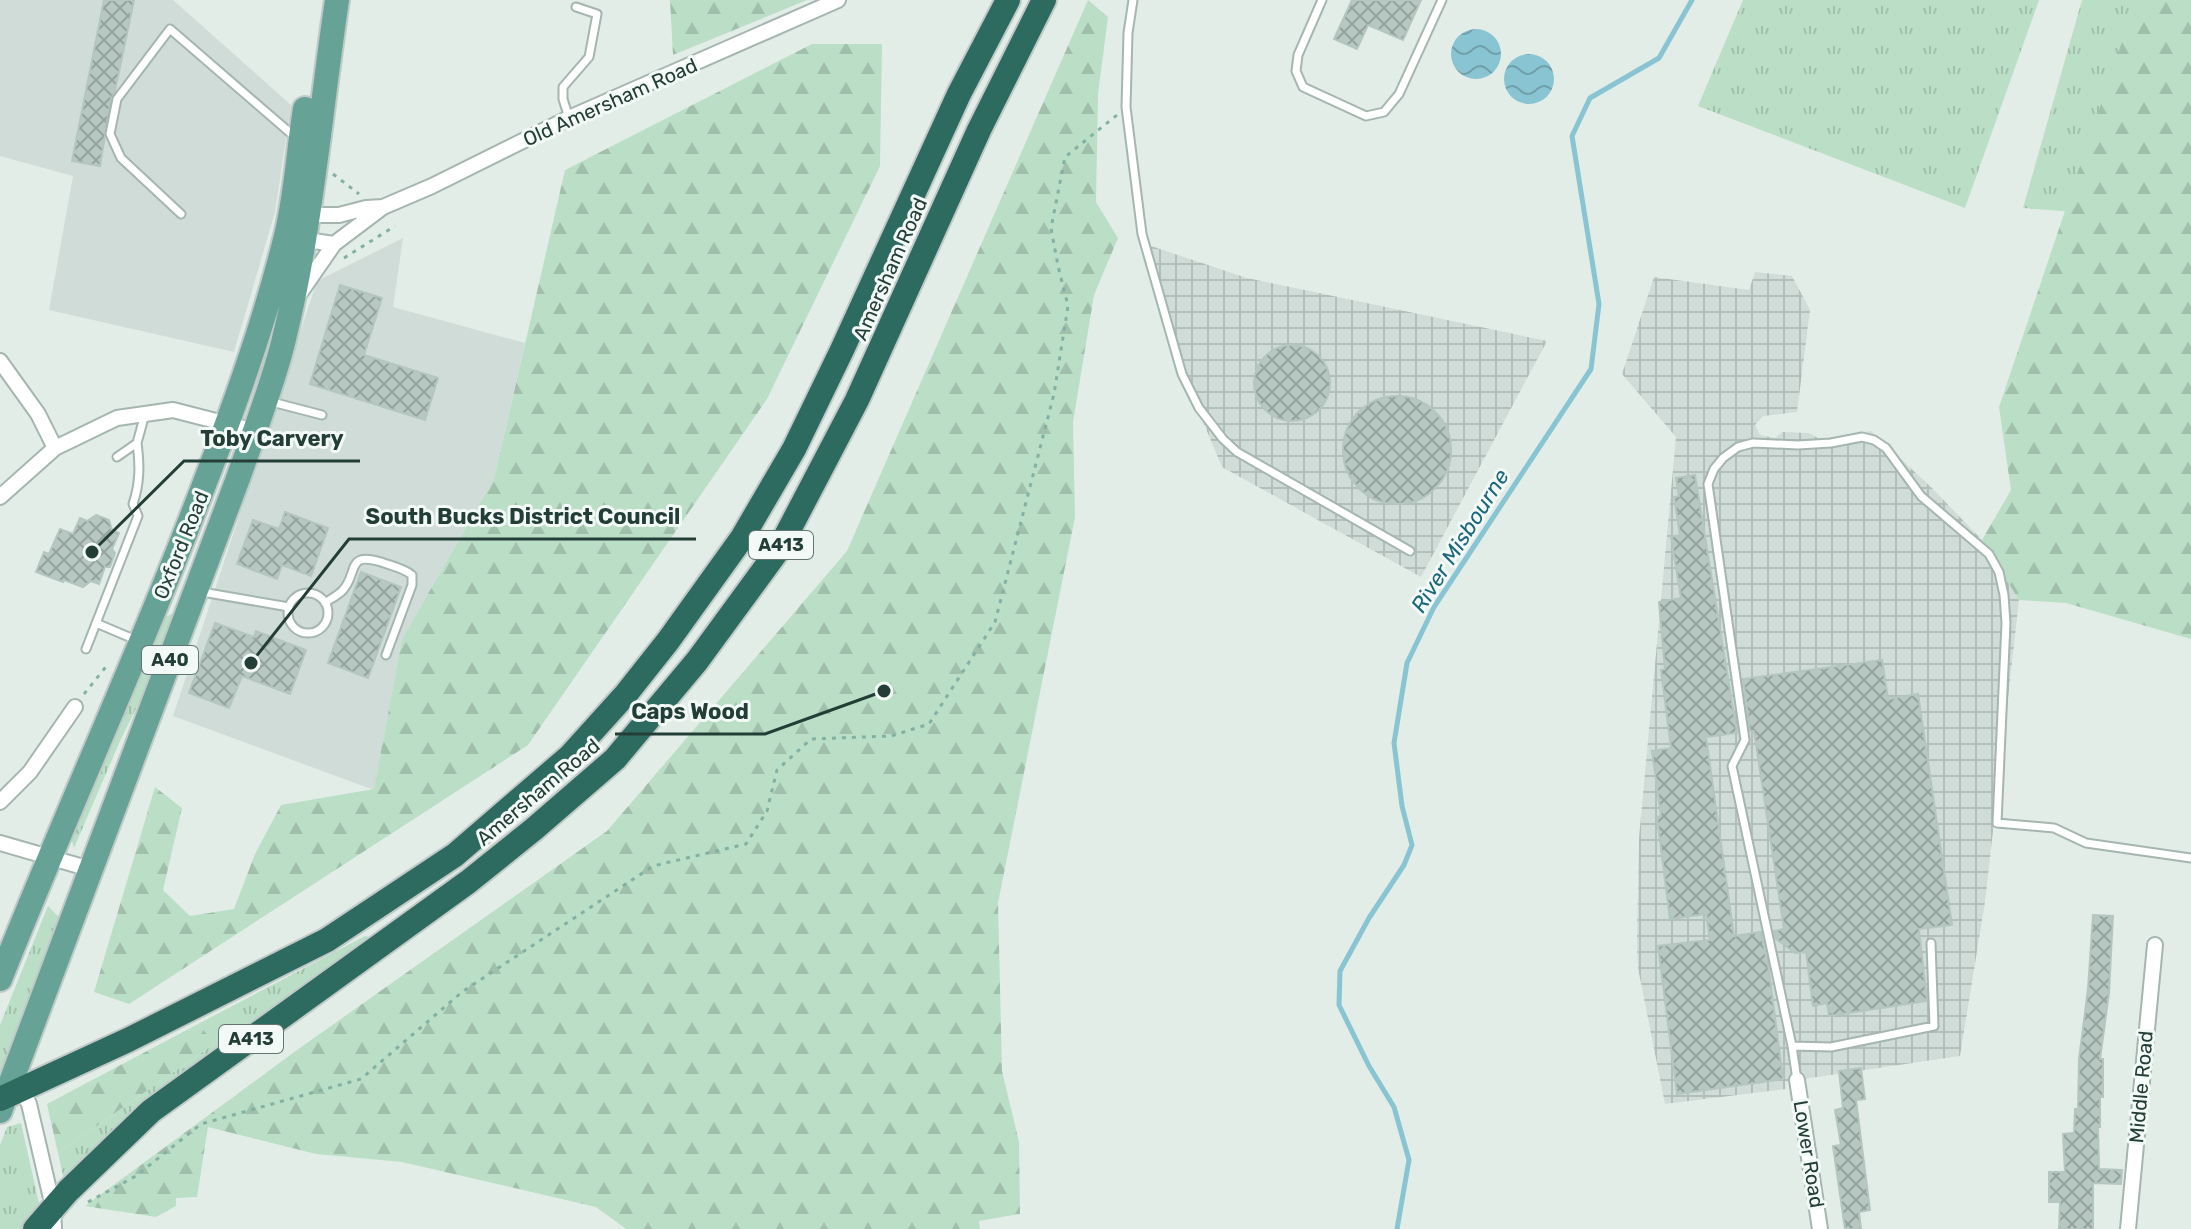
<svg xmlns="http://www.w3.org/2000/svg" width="2191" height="1229" viewBox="0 0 2191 1229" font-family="Rubik,sans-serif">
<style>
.built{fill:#d0dcd7}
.industrial{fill:url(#industrial-grid)}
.grass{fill:url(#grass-tufts)}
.forest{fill:url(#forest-firs)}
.water{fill:url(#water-waves)}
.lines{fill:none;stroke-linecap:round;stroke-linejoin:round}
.stream{stroke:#89c4d2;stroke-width:5}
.building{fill:url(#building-cross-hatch);stroke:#b4c6c0;stroke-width:2}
.lane-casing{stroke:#a5b5af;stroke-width:11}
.street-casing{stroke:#a5b5af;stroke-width:18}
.primary-casing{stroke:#c1c9c7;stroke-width:28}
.highway-casing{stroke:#c1c9c7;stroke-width:28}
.path{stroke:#82b1a4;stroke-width:3;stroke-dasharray:4 6;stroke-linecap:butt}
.lane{stroke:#fff;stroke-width:7}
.street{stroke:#fff;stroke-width:14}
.primary{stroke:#66a396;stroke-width:24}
.highway{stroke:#2d6b60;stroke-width:24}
.labels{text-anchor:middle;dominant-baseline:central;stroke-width:6;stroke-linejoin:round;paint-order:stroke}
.shield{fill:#f3f9f6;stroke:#617670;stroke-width:2}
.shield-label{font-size:18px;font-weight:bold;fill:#223e37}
.street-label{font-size:20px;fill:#223e37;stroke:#f3f9f6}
.water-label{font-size:22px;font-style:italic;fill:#1b677b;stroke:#f3f9f6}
.leader{fill:none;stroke:#223e37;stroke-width:3}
.callout-dot{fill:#223e37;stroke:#f3f9f6;stroke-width:3}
.callout-label{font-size:22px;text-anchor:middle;font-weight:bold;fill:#223e37;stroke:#f3f9f6;stroke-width:6;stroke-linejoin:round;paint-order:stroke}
</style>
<defs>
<pattern id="industrial-grid" width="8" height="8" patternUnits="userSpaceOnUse" patternTransform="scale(2)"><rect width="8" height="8" fill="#d0dcd7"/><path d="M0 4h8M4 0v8" fill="none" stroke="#b2beb9"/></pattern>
<pattern id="grass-tufts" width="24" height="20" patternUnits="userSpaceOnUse" patternTransform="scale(2)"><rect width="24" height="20" fill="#bbdec6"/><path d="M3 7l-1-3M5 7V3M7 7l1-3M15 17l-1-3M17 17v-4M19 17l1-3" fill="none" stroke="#a0c0ab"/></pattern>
<pattern id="forest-firs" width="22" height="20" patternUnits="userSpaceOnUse" patternTransform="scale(2)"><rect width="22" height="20" fill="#bbdec6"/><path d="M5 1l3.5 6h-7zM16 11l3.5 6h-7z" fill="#a0c0ab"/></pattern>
<pattern id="water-waves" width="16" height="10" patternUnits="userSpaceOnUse" patternTransform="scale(2)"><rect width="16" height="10" fill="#89c4d2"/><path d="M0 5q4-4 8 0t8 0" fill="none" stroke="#70a1ab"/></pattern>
<pattern id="building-cross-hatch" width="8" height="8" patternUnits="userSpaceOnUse" patternTransform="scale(2)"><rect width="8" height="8" fill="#b7c7c1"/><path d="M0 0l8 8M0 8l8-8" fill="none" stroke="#94a39e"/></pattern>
</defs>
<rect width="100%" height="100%" fill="#e2ede8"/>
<path class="built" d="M0,0H173L291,105L275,212L234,352L49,310L73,176L0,156Z
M403,238L393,307L525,343L494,479L402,639L374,790L173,716L317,281Z"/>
<path class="industrial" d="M1145,244L1247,278L1547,341L1421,577L1222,467L1188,386Z
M1755,272L1792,276L1810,310L1797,412L1763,416L1755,425L1760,435L1775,438L1782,432L1809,433L1820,439L1871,431L1932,488L1982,540L2019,600L1985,902L1960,1056L1797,1080L1785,1082L1786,1089L1665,1104L1638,968L1637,942L1639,838L1676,437L1622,374L1654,277L1749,290Z"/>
<path class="grass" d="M1743,0H2039L1965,208L1698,106Z
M2082,0H2147L2075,212L2023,208Z
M177,611L172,636L120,741L74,848L67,824L158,621Z
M48,906L59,917L0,1078V1025Z
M365,936L377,939L64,1180L58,1153L215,1043L198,1024Z
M21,1123L40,1208L23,1229H0V1145L7,1127Z"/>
<path class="forest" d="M670,0H807L673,55Z
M1088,0L1108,17L1098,94L1096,202L1118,238L1094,295L1073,422L1075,517L998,903L1002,1071L1019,1142L1020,1214L979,1221L980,1229H626L596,1207L402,1162L316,1154L208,1127L197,1197L176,1198V1206L156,1217L85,1206L297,1050L607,831L847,551Z
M2136,0H2191V639L2066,603L2019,600L1982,540L2011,490L1999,407Z
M812,44H882L880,166L767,399L528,745L129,1004L94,992L155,787L182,808L163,890L190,916L234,909L255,854L281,805L374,789L402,639L494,479L565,170Z
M198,1024L215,1043L58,1153L47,1104Z"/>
<path class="water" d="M1451 54a25 25 0 1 1 50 0a25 25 0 1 1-50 0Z
M1504 79a25 25 0 1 1 50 0a25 25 0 1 1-50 0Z"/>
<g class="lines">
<path class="stream" d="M1397,1229L1409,1160L1394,1107L1369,1066L1339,1005L1340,971L1369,918L1404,865L1412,845L1402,806L1394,743L1407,663L1434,607L1591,369L1599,304L1572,136L1590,98L1659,58L1692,0"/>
</g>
<path class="building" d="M104,0H134L115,91L111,98L100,166L72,161Z
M1352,0H1421L1403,40L1368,25L1357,49L1334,39Z
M340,285L382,298L364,355L438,378L425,420L310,384Z
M1254 383a38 38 0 1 1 76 0a38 38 0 1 1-76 0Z
M1343 450a54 54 0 1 1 108 0a54 54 0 1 1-108 0Z
M1695,475L1737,733L1706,737L1734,936L1761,932L1769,971L1783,1079L1677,1094L1658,946L1710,940L1706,914L1670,919L1657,817L1661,816L1652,751L1671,748L1661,670L1665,669L1659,602L1681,598L1671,537L1680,535L1674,497L1679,496L1676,478Z
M285,512L328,528L311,576L282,565L277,579L237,564L253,520L279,529Z
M96,515L109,520L112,530L119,533L112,549L115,553L110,567H105L99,584L91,581L83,587L64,580L63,582L36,572L44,552L49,554L60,529L73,534L80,518L87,521Z
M361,572L401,587L368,678L328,663Z
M215,623L254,637L256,631L306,650L290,694L242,676L229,708L189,693Z
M1882,660L1888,699L1918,694L1952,925L1919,929L1927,1001L1829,1016L1827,1003L1813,1006L1806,952L1795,953L1776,939L1774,931L1784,929L1754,731H1750L1743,679Z
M2093,915L2113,916L2109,993L2100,1059H2103V1097H2100V1127H2098L2099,1169L2122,1170L2121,1184L2093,1183V1229H2059L2060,1202H2049V1172H2065L2063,1134L2074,1133L2075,1109H2078L2079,1059L2088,989Z
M1861,1068L1865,1099L1856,1100L1870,1210L1859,1212L1861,1229H1845L1833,1146L1841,1145L1835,1110L1843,1108L1839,1071Z"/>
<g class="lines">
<defs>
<path id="lane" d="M1133,0L1128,33L1126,107L1142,234L1182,374L1199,408L1223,439L1237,452L1410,551
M1322,0L1298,55L1296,71L1303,87L1366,116L1384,112L1399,94L1442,0
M569,118L563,99V87L589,57L597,14L576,7
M181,214L121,158L110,134L117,99L170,29L295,137
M272,402L322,415
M117,457L137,443L145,414
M202,592L289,607
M288 613a20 20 0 1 1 40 0a20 20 0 1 1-40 0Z
M325,603C330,599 337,596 342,591C359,574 345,551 381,562C392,566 403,568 412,575V585L386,655
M96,623L136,640
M86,649L138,516L133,504C140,483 140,465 137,443
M1792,1046L1831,1047L1934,1026L1931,943
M1797,1080L1792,1046L1732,766L1745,740L1708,484L1714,469L1723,458L1738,447L1753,443L1798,445L1831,443L1862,437L1874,440L1886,448L1921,496L1989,554L1999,572L2004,595L2006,623L1997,823L2054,828L2086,843L2191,858"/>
<path id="street" d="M301,215H339L366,208L383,207
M300,239L334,244L383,207L432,186L569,118L838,0
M298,296L334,244
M0,361L38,414L55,448
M0,497L55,448L117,418L173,410L255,431
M0,802L30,772L75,707
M0,843L90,869
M1797,1080L1820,1229
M16,1092L26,1098L29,1104L53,1207L54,1229
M2128,1229L2155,945"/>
<path id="primary" d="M0,979C61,825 130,675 190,521C226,429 261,336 285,240C296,198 298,152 305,109
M0,1111L237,481C253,436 271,390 283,343C311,231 320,114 337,0"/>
<path id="highway" d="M0,1099L128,1040L327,940L455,855L570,756L626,694L668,641L742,538L794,449L842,350L959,94L1008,0
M35,1229L68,1191L151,1111L468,882L534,829L615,759L697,661L779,549L857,400L979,130L1044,0"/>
</defs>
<use href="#lane" class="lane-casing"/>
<use href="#street" class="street-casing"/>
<use href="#primary" class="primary-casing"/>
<use href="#highway" class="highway-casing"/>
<path class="path" d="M333,174L359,194
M344,258L395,226
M84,694L109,663
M88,1202L136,1176L201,1124L361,1079L462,992L653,866L746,844L767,811L777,770L811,739L891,736L929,724L995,622L1054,394L1068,306L1058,266L1051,228L1065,157L1117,115"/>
<use href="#lane" class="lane"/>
<use href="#street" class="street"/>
<use href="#primary" class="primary"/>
<use href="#highway" class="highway"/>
</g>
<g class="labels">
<g class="shield">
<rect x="749" y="531" width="64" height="28" rx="6"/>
<rect x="142" y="646" width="56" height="28" rx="6"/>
<rect x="219" y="1025" width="64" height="28" rx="6"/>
</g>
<g class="shield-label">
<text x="781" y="545">A413</text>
<text x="170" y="660">A40</text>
<text x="251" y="1039">A413</text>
</g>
<g class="street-label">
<text transform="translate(610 102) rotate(-24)">Old Amersham Road</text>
<text transform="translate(890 269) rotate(-66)">Amersham Road</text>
<text transform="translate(181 545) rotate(-68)">Oxford Road</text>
<text transform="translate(538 792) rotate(-40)">Amersham Road</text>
<text transform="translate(2141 1087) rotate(-85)">Middle Road</text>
<text transform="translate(1809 1154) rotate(81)">Lower Road</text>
</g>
<g class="water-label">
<text transform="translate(1460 541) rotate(-58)">River Misbourne</text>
</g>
</g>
<path class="leader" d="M92 552L184 461H360M251 663L349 539H696M884 691L765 734H615"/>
<g class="callout-dot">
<circle cx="92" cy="552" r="8"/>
<circle cx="251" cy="663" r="8"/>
<circle cx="884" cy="691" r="8"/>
</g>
<g class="callout-label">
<text x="272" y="446">Toby Carvery</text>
<text x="523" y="524">South Bucks District Council</text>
<text x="690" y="719">Caps Wood</text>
</g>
</svg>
